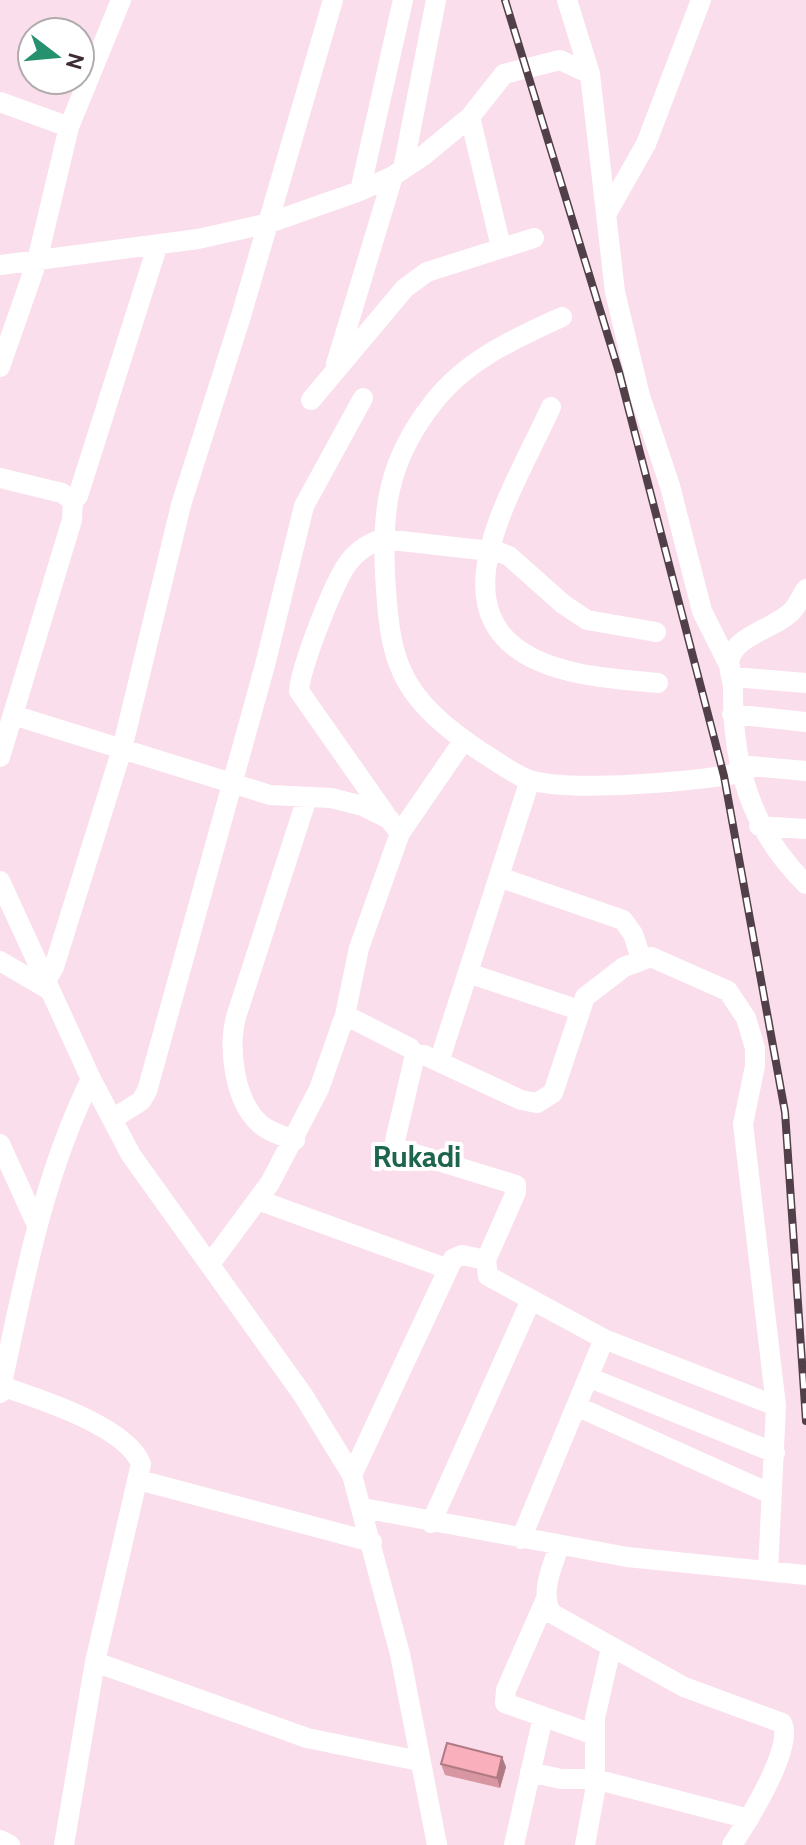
<svg xmlns="http://www.w3.org/2000/svg" width="806" height="1845" viewBox="0 0 806 1845" font-family="Cabin,sans-serif">
<style>
.lines{fill:none;stroke-linecap:round;stroke-linejoin:round}
.minor{stroke:#fff;stroke-width:20}
.rail-casing{stroke:#524049;stroke-width:8}
.rail{stroke:#fff;stroke-width:5;stroke-dasharray:15;stroke-linecap:butt}
.wall{fill:#d796a2}
.shaded-wall{fill:#af7a84}
.building{fill:#faafbc;stroke:#af7a84;stroke-width:2}
.labels{text-anchor:middle;dominant-baseline:central;stroke-width:8;stroke-linejoin:round;paint-order:stroke}
.quarter-label{font-size:30px;font-weight:bold;fill:#1e654e;stroke:#fff}
</style>
<rect width="100%" height="100%" fill="#fadeec"/>
<g class="lines">
<path class="minor" d="M567,0L590,74L615,292L640,396L670,486L702,611L730,667
M0,102L69,127
M470,117L501,247
M403,169L436,0
M360,191L403,0
M608,211L646,144L701,0
M0,265L198,239L269,223L360,191L393,176L423,156L470,117L504,74L560,60L590,74
M562,317C514,339 466,360 433,403C385,464 381,515 386,590C388,616 390,643 400,667C414,704 451,732 483,753C498,762 514,775 530,780C571,793 696,781 741,773
M336,364L393,176
M0,367L37,261L69,127L121,0
M311,400L405,288L427,272L534,238
M551,407C509,500 416,636 573,672C601,679 630,680 658,683
M0,478L62,493L73,501
M806,589C802,595 798,604 793,610C777,628 738,634 730,658C727,666 733,680 733,688C732,765 751,830 806,884
M733,677L806,683
M732,714L806,722
M13,715L270,795L331,798L363,806L389,819L400,833L359,948L345,1015L319,1089L270,1183L210,1264
M0,757L72,520L73,501L78,496L157,247
M739,765L806,771
M386,815L299,691C301,666 333,584 348,563C357,551 368,543 383,539L499,552L509,556L563,604L587,620L656,632
M759,826L806,829
M400,833L464,740
M499,877L623,920L633,934L641,958
M0,881L91,1079L131,1155L303,1395L352,1475L400,1654L437,1845
M0,961L51,991
M468,973L579,1010
M46,981L54,967L122,749L181,505L241,316L333,0
M345,1015L410,1048L415,1055L395,1141L396,1148L516,1185V1192L486,1260L488,1276L604,1339L776,1406
M415,1055H424L521,1100L537,1103L553,1093L585,997L624,967L651,957L728,991L746,1018L755,1048V1066L743,1124L776,1406L768,1571
M439,1062L530,780
M114,1118L141,1101L147,1091L265,665L304,506L363,398
M295,1140C283,1136 269,1132 260,1124C234,1101 228,1048 236,1017L307,798
M0,1144L36,1223
M258,1200L448,1269
M588,1377L775,1453
M1,1386C39,1399 126,1426 141,1464L95,1662L64,1845
M0,1393C23,1286 42,1178 91,1079
M576,1406L771,1494
M352,1475L453,1259L462,1255L486,1260
M139,1480L372,1542
M363,1508L627,1557L806,1575
M431,1523L531,1300
M521,1539L604,1339
M559,1546C552,1568 540,1591 551,1613L684,1687L782,1723C795,1747 747,1822 732,1845
M545,1601L506,1690L505,1703L595,1735
M95,1662L307,1738L419,1761
M530,1772L561,1779H595L749,1819
M0,1840L10,1845
M514,1845L543,1717
M585,1845L595,1791V1718L611,1648"/>
<defs>
<path id="rail" d="M505,0L619,372L724,776L785,1112L806,1421"/>
</defs>
<use href="#rail" class="rail-casing"/>
<use href="#rail" class="rail"/>
</g>
<path class="wall" d="M502,1757L506,1767L500,1788L445,1775L441,1764Z"/>
<path class="shaded-wall" d="M502,1757L506,1767L500,1788L497,1778Z"/>
<path class="building" d="M447,1743L502,1757L497,1778L441,1764Z"/>
<g class="labels">
<g class="quarter-label">
<text x="417" y="1156">Rukadi</text>
</g>
</g>
<g transform="translate(56 56) rotate(106)"><circle r="38" fill="#ffffff" stroke="#b1abae" stroke-width="2"/>
<path d="M0-6L14 30L0 20L-14 30Z" fill="#26916f"/>
<text y="-12" font-size="22" font-weight="bold" text-anchor="middle" fill="#3d2c35">N</text>
</g>
</svg>
